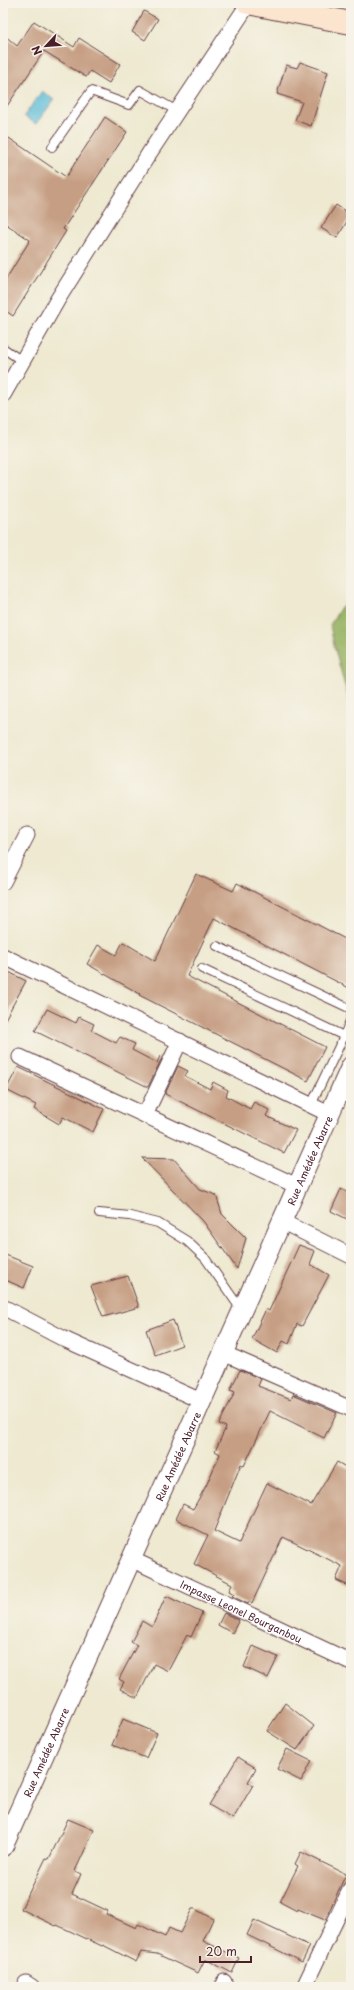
<svg xmlns="http://www.w3.org/2000/svg" width="354" height="1990" viewBox="0 0 354 1990" font-family="'Playpen Sans',sans-serif">
<style>
.forest{fill:#99b466;stroke:#726a48}
.water{fill:#58bbd6;stroke:#516d80}
.building{fill:#c69e83}
.lines{fill:none;stroke-linecap:round;stroke-linejoin:round}
.service-casing{stroke:#633d44;stroke-width:10}
.minor-casing{stroke:#633d44;stroke-width:17}
.tertiary-casing{stroke:#633d44;stroke-width:21}
.secondary-casing{stroke:#633d44;stroke-width:24}
.service{stroke:#fff;stroke-width:8}
.minor{stroke:#fff;stroke-width:15}
.tertiary{stroke:#fff;stroke-width:19}
.secondary{stroke:#fce5cf;stroke-width:22}
.labels{text-anchor:middle;dominant-baseline:central;stroke-width:3;stroke-linejoin:round;paint-order:stroke}
.street-label{font-size:10px;fill:#4a1f2b;stroke:#f7f3e8}
</style>
<rect width="100%" height="100%" fill="#f7f3e8"/>
<filter id="ink" filterUnits="userSpaceOnUse"><feTurbulence type="fractalNoise" baseFrequency=".025" numOctaves="2"/><feDisplacementMap in="SourceGraphic" scale="8" xChannelSelector="R" yChannelSelector="G"/><feConvolveMatrix kernelMatrix="1 2 1 2 8 2 1 2 1" color-interpolation-filters="sRGB"/></filter>
<filter id="wash" filterUnits="userSpaceOnUse"><feTurbulence type="fractalNoise" baseFrequency=".012" numOctaves="4" result="noise"/><feDisplacementMap in="SourceGraphic" scale="16" xChannelSelector="R" yChannelSelector="G"/><feGaussianBlur stdDeviation="0.9" result="paint"/><feColorMatrix in="noise" values="0 0 0 0 0 0 0 0 0 0 0 0 0 0 0 0 0 1.4 0 .05"/><feComposite in="paint" operator="in"/></filter>
<g filter="url(#wash)">
<rect width="100%" height="100%" fill="#eee9d0"/>
<path class="forest" d="M351,597V708L334,646L330,625L341,607Z"/>
<path class="water" d="M42,91L54,100L36,124L24,116Z"/>
<g id="blocks">
<path class="building" d="M144,11L158,19L145,40L132,32Z
M34,21L74,47L79,38L120,64L109,83L90,71L86,77L44,51L3,112V34L17,46Z
M300,62L328,72L311,126L295,120L302,102L277,94L286,65L297,68Z
M105,117L127,132L63,229L66,231L13,316L3,309V284L30,240L3,222V134L66,177Z
M336,205L351,215L337,238L321,228Z
M196,874L233,891L237,883L351,942V989L214,918L187,976L325,1047L308,1081L139,995L140,994L87,964L98,945L116,955L123,942L155,961Z
M3,969L26,981L3,1023Z
M47,1009L76,1023L79,1017L94,1024L91,1030L116,1043L120,1037L135,1044L132,1050L157,1063L160,1056L162,1058L148,1087L35,1031Z
M178,1066L188,1071L185,1076L210,1089L213,1082L228,1090L226,1096L250,1109L254,1102L269,1110L266,1116L296,1130L284,1153L165,1094Z
M18,1067L104,1109L93,1132L63,1117L59,1124L34,1109L36,1105L6,1090Z
M142,1158L174,1159L200,1189L216,1195L222,1214L246,1238L237,1269L203,1221Z
M341,1189L351,1194V1221L331,1211Z
M299,1245L315,1251L310,1264L329,1275L302,1326L297,1324L289,1344L283,1341L277,1353L252,1339L266,1309L269,1311Z
M3,1254L33,1266L24,1288L3,1279Z
M128,1276L139,1307L103,1317L91,1286Z
M173,1320L182,1345L155,1355L146,1330Z
M240,1370L261,1379L258,1386L291,1399L293,1394L337,1413L324,1438L270,1411L244,1466L241,1464L214,1531L239,1543L267,1483L311,1505L337,1462L351,1470V1587L336,1580L342,1566L283,1537L252,1603L249,1601L248,1604L232,1596L234,1594L229,1591L232,1584L194,1564L208,1535L176,1519L183,1504L193,1509L206,1486L220,1454L215,1451L226,1427L219,1424L235,1392L230,1390Z
M166,1596L202,1613L191,1637L187,1635L168,1671L154,1664L137,1698L120,1689L124,1682L119,1679L137,1645L131,1642L142,1621L152,1627Z
M224,1613L239,1620L232,1633L218,1625Z
M253,1646L278,1657L268,1678L244,1667Z
M285,1703L314,1726L297,1750L267,1731Z
M123,1719L157,1733L146,1758L112,1745Z
M287,1749L311,1761L301,1781L277,1769Z
M238,1757L256,1768L248,1782L253,1785L233,1819L209,1805Z
M68,1819L94,1830L75,1871L81,1874L72,1894L108,1911L106,1914L136,1928L138,1924L165,1937L169,1928L180,1933L192,1909H195L213,1919L203,1941L239,1958L232,1973L205,1959L198,1973L157,1954L141,1952L136,1962L103,1945L102,1946L57,1925L56,1926L21,1909L46,1858L49,1859Z
M301,1852L346,1874L325,1920L298,1909L297,1911L280,1902L298,1866L295,1864Z
M254,1920L310,1946L302,1962L247,1935Z"/>
</g>
</g>
<g filter="url(#ink)">
<use href="#blocks" fill-opacity="0" stroke="#633d44" stroke-width="1"/>
<g class="lines">
<defs>
<path id="service" d="M52,147L91,91L129,105L140,90L177,111
M3,348L22,361
M217,946L351,1009
M202,969L344,1036L311,1105
M344,1036L351,1018
M99,1213L130,1216L158,1223L187,1241L205,1258L242,1311"/>
<g id="minor">
<path d="M3,395L58,299L150,152L249,3"/>
<path d="M3,882L27,835"/>
<path d="M3,956L329,1114"/>
<path d="M20,1057L297,1186"/>
<path d="M145,1115L180,1041"/>
<path d="M281,1221L351,1256"/>
<path d="M3,1307L66,1340L201,1401"/>
<path d="M223,1353L351,1409"/>
<path id="s1" d="M131,1559L351,1662"/>
<path d="M26,1983L32,1987"/>
<path d="M222,1987L224,1982"/>
<path d="M304,1987L351,1888"/>
</g>
<g id="tertiary">
<path id="s2" d="M3,1847L351,1066"/>
</g>
<path id="secondary" d="M248,3L351,23"/>
</defs>
<use href="#service" class="service-casing"/>
<use href="#minor" class="minor-casing"/>
<use href="#tertiary" class="tertiary-casing"/>
<use href="#secondary" class="secondary-casing"/>
<use href="#service" class="service"/>
<use href="#minor" class="minor"/>
<use href="#tertiary" class="tertiary"/>
<use href="#secondary" class="secondary"/>
</g>
</g>
<g class="labels">
<g class="street-label">
<text stroke="none"><textPath href="#s2" startOffset="752">Rue Amédée Abarre</textPath></text>
<text stroke="none"><textPath href="#s2" startOffset="428">Rue Amédée Abarre</textPath></text>
<text stroke="none"><textPath href="#s1" startOffset="122">Impasse Leonel Bourganbou</textPath></text>
<text stroke="none"><textPath href="#s2" startOffset="104">Rue Amédée Abarre</textPath></text>
</g>
</g>
<rect width="354" height="1990" fill="none" stroke="#f7f3e8" stroke-width="16"/>
<g transform="translate(46 46) rotate(244)" stroke="#f7f3e8" stroke-width="3" paint-order="stroke">
<path d="M0-3L7 15L0 10L-7 15Z" fill="#4a1f2b"/>
<text y="-6" font-size="11" font-weight="bold" text-anchor="middle" fill="#4a1f2b">N</text>
</g>
<path d="M200 1956v6h51v-6" fill="none" stroke="#4a1f2b" stroke-width="2"/>
<text x="206" y="1956" font-size="12" fill="#4a1f2b" stroke="#f7f3e8" stroke-width="3" paint-order="stroke">20 m</text>
</svg>
